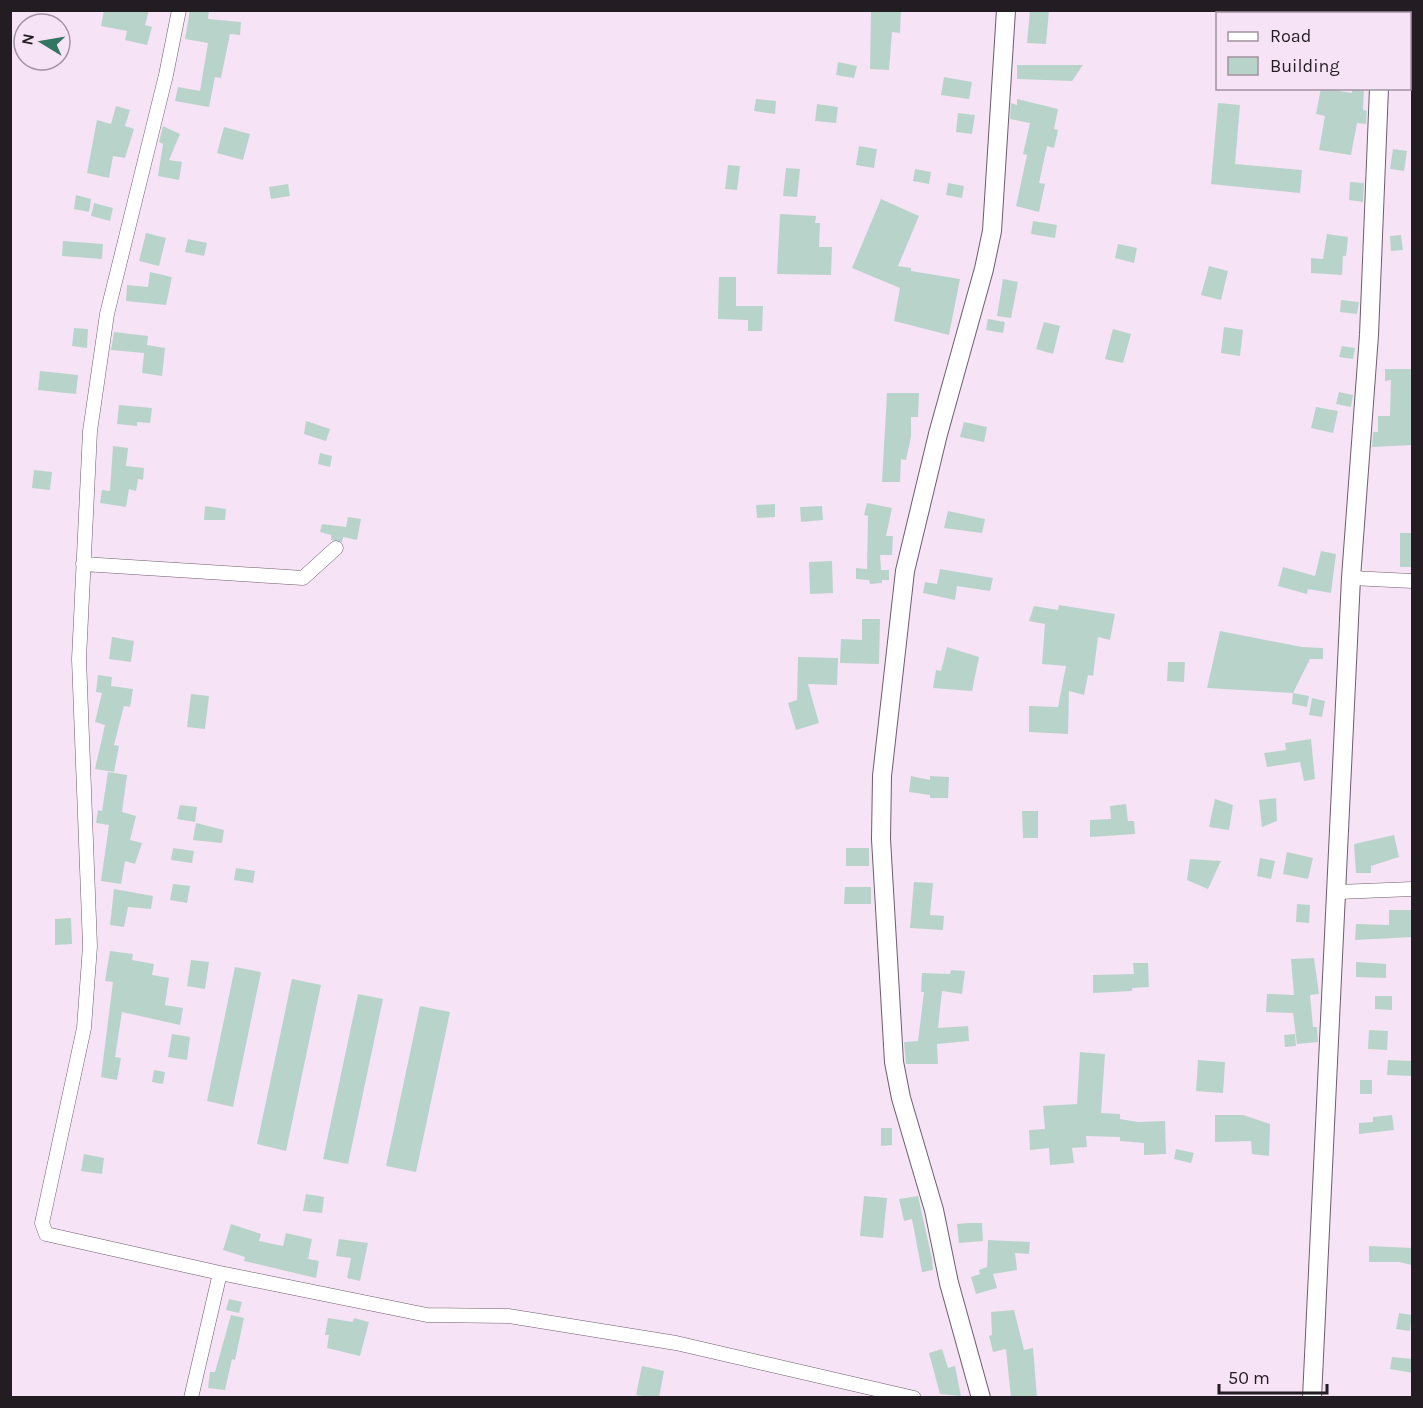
<svg xmlns="http://www.w3.org/2000/svg" width="1423" height="1408" viewBox="0 0 1423 1408" font-family="Karla,sans-serif">
<style>
.building{fill:#b8d4ca}
.lines{fill:none;stroke-linecap:round;stroke-linejoin:round}
.street-casing{stroke:#6e5d6d;stroke-width:15}
.secondary-casing{stroke:#6e5d6d;stroke-width:20}
.street{stroke:#fff;stroke-width:14}
.secondary{stroke:#fff;stroke-width:18}
</style>
<rect width="100%" height="100%" fill="#f7e3f6"/>
<path class="building" d="M104,10H149L145,25L152,27L147,45L125,40L127,31L101,26Z
M190,10H209L208,19L241,22L240,35L230,34L221,78L215,77L209,107L175,101L178,87L200,91L208,43L185,39Z
M871,10H901L900,33L892,32L889,70L870,69Z
M1030,10H1049L1046,44L1027,43Z
M838,62L857,66L854,78L836,75Z
M1017,65H1083L1072,81L1017,79Z
M944,77L972,82L969,99L941,95Z
M1321,88L1352,93V88H1364L1363,110L1367,111L1366,124L1357,123L1351,155L1319,150L1325,116L1316,114Z
M756,99L776,101L775,114L754,111Z
M1017,99L1058,109L1054,129L1058,130L1054,148L1047,146L1039,183L1045,184L1039,212L1016,206L1027,155L1023,154L1030,123L1010,119L1011,103L1017,105Z
M1218,103L1240,105L1235,164L1302,170L1300,193L1211,184Z
M817,104L838,107L836,123L815,121Z
M116,106L130,110L125,126L134,129L125,158L113,156L109,178L87,173L97,120L111,124Z
M958,113L975,115L972,134L956,132Z
M163,126L180,134L169,160L182,162L179,180L158,176L163,144L159,142Z
M224,127L250,134L243,160L217,153Z
M859,146L877,149L874,168L856,165Z
M1393,149L1407,151L1404,171L1390,169Z
M728,165L740,166L737,190L725,189Z
M786,168L800,169L797,197L783,196Z
M915,169L931,172L929,184L913,181Z
M1350,182L1364,183L1363,202L1349,200Z
M948,183L964,186L962,198L946,195Z
M288,184L290,196L271,199L269,187Z
M76,195L91,199L89,212L74,209Z
M881,199L919,216L898,266L911,268V271L960,279L949,335L894,321L900,288L852,268Z
M94,203L113,208L110,221L91,216Z
M780,214L816,216L815,223H820L819,247H832L831,275L777,274Z
M1033,221L1057,225L1055,238L1031,234Z
M146,233L166,238L159,266L139,261Z
M1327,234L1348,237L1346,256H1343L1342,275L1311,273V258L1323,259Z
M1401,235L1403,250L1391,251L1390,236Z
M188,239L207,243L204,256L185,252Z
M63,241L103,244L102,259L62,256Z
M1118,244L1137,248L1134,263L1115,258Z
M1209,266L1228,271L1221,300L1201,295Z
M150,272L172,277L166,305L126,301L127,285L148,287Z
M719,277H736V306H763L762,331H748V320L718,319Z
M1003,279L1018,282L1011,318L997,316Z
M1341,300L1359,302L1357,314L1340,312Z
M988,319L1005,322L1003,333L986,330Z
M1044,322L1060,326L1053,354L1036,349Z
M1224,327L1243,330L1240,356L1221,353Z
M74,328L88,329L87,348L72,346Z
M1113,329L1131,334L1123,363L1105,359Z
M114,332L148,336L147,345L165,348L162,376L142,373L144,353L111,350Z
M1342,346L1355,348L1353,359L1339,357Z
M1385,369H1413V445L1372,447L1373,432H1378V416H1390L1391,380L1385,381Z
M40,371L78,375L76,394L38,390Z
M1339,392L1353,395L1351,407L1336,404Z
M887,393H919L918,417H911V437L906,460L901,459L900,482H882Z
M119,405L152,408L150,423L137,422V426L117,424Z
M1316,407L1338,411L1333,433L1311,428Z
M306,421L330,429L326,441L304,434Z
M964,422L987,427L984,442L960,437Z
M113,446L128,448L126,466L144,468L143,480L138,479L136,491L129,489L126,507L100,503L102,490L110,491Z
M320,453L332,456L330,467L318,464Z
M34,470L52,472L50,490L32,488Z
M867,503L892,508L886,536H893L892,555H880L881,570H889V580H882V583L870,584L869,580L856,579V568L867,569L868,516L864,515Z
M775,504V517L757,518L756,505Z
M205,506L226,509L225,520H204Z
M822,506L823,520L801,522L800,507Z
M948,511L985,519L982,533L944,528Z
M348,517L361,519L357,540L343,537L342,542L331,540V535L320,532L322,524L346,527Z
M1400,533H1413V567H1400Z
M1321,551L1336,554L1331,593L1308,589L1307,594L1278,586L1283,567L1315,576Z
M832,561L833,593L810,594L809,562Z
M940,569L993,578L990,591L957,586L955,600L923,593L925,582L937,584Z
M1059,605L1115,614L1110,640L1098,637L1093,676L1088,675L1084,695L1069,691L1068,734L1029,732V706L1058,707L1066,666L1042,664L1045,624L1029,621L1034,606L1058,610Z
M862,619H880L879,664L840,663L841,639L862,640Z
M1220,631L1302,647L1323,648V659H1310L1293,693L1207,688Z
M112,637L134,641L131,662L109,659Z
M947,647L979,657L972,691L933,688L936,670L941,671Z
M798,657L838,658L837,685L808,684L819,723L796,730L788,703L797,700Z
M1168,662H1185L1184,682L1167,681Z
M98,675L112,677L111,686L133,689L130,707L124,706L114,745L119,746L114,772L95,769L105,725L95,722L102,693L96,692Z
M1293,693L1309,696L1307,707L1292,704Z
M191,694L209,696L205,729L187,727Z
M1312,698L1325,701L1322,717L1309,715Z
M1311,739L1315,779L1304,781L1300,762L1267,767L1264,753L1286,750L1285,743Z
M108,772L127,775L122,812L136,816L130,840L142,843L135,864L125,861L121,884L101,881L109,825L96,823L98,810L102,811Z
M911,776L930,780V776L949,777L948,798H930V795L909,792Z
M1276,798L1277,821L1262,827L1259,800Z
M1215,799L1233,805L1229,830L1209,827Z
M1126,804L1128,821H1134L1135,834L1090,837V820L1111,819L1110,806Z
M180,805L197,807L195,822L177,819Z
M1022,811H1038V838H1023Z
M196,823L224,830L222,843L193,840Z
M1394,835L1399,857L1371,866V873H1356L1354,844Z
M173,848L194,851L192,863L171,860Z
M846,848H869V866H846Z
M1287,852L1313,858L1308,879L1283,874Z
M1260,858L1275,861L1271,879L1257,876Z
M1190,859L1221,861L1208,889L1187,880Z
M236,868L255,871L253,883L234,880Z
M914,882L933,883L930,915L944,916L943,930L910,928Z
M173,884L190,886L187,903L170,900Z
M845,887H871V904H844Z
M114,889L153,896L151,909L128,907L124,927L110,925Z
M1297,904L1310,905L1309,923L1296,922Z
M1389,910H1413V937L1355,940L1356,924L1389,925Z
M71,918L72,944L55,945V919Z
M110,951L133,954L132,960L154,964L152,975L169,978L165,1005L183,1008L180,1025L122,1012L115,1057L121,1058L117,1080L101,1077L113,982L105,981Z
M1314,958L1319,994L1310,995L1313,1027H1317L1318,1042L1297,1044L1293,1013L1266,1012L1267,994L1294,995L1291,959Z
M191,960L209,962L205,989L187,986Z
M1356,962L1386,964V978L1356,977Z
M1133,963H1148L1149,987L1132,988V991L1093,993V975L1134,974Z
M235,967L261,972L233,1107L207,1101Z
M951,970L965,971L962,994L942,991L938,1028L968,1026L969,1041L937,1044L938,1064H906L904,1042L918,1041L924,992H921L922,973L950,974Z
M292,979L321,985L286,1151L257,1144Z
M358,994L383,999L348,1164L323,1159Z
M1375,996H1392V1010L1375,1009Z
M420,1006L450,1012L416,1172L386,1166Z
M1369,1030L1388,1031L1387,1050L1368,1049Z
M172,1034L190,1037L187,1060L168,1057Z
M1295,1034L1296,1046L1285,1047L1284,1035Z
M1080,1052L1105,1054L1101,1113L1120,1114V1119L1138,1122L1165,1121L1166,1154L1144,1155V1143L1120,1141V1137L1086,1136L1087,1147L1072,1148L1074,1163L1050,1165L1049,1148L1030,1150L1029,1130L1045,1129L1043,1106L1077,1104Z
M1198,1060L1225,1062L1223,1093L1196,1091Z
M1388,1060L1413,1061V1076L1387,1075Z
M154,1070L165,1072L163,1084L152,1082Z
M1360,1080H1372V1094H1360Z
M1215,1115H1243L1270,1124L1269,1156L1252,1154L1251,1141L1215,1142Z
M1392,1115L1394,1130L1359,1134V1123L1373,1122V1117Z
M881,1128H892V1145L881,1146Z
M1176,1149L1194,1153L1191,1163L1174,1159Z
M84,1154L104,1158L102,1174L81,1171Z
M306,1194L324,1197L322,1213L303,1211Z
M864,1196L887,1198L883,1238L860,1236Z
M918,1196L932,1259L933,1270L922,1272L912,1219L904,1221L899,1199Z
M969,1223H982L983,1241L959,1243L957,1224Z
M231,1224L261,1234L259,1241L283,1246L286,1233L312,1239L308,1259L319,1261L316,1278L244,1261L245,1257L223,1250Z
M339,1239L368,1243L360,1281L347,1278L351,1258L336,1256Z
M988,1240L1030,1242L1029,1254L1015,1253L1017,1270L993,1274L997,1288L976,1294L971,1277L980,1274L979,1270L987,1267Z
M1369,1246L1413,1248L1412,1265L1399,1262H1369Z
M229,1299L242,1302L239,1313L226,1310Z
M1014,1310L1024,1350L1033,1348L1037,1398H1011L1006,1349L993,1352L989,1336L992,1335L991,1312Z
M1399,1313L1412,1315L1410,1331L1396,1329Z
M231,1315L244,1318L235,1360L232,1359L225,1390L208,1388L210,1372H215Z
M328,1318L353,1322L354,1318L369,1322L360,1356L327,1348L329,1335H325Z
M942,1349L948,1368L955,1366L961,1396L940,1394L929,1353Z
M1392,1357L1413,1359V1373L1390,1369Z
M642,1366L664,1371L659,1398L636,1395Z"/>
<g class="lines">
<defs>
<path id="street" d="M179,10L166,75L107,314L90,431L79,659L90,946L84,1028L42,1223L46,1234L220,1273L427,1315L508,1316L676,1343L914,1398
M83,564L303,578L336,548
M1351,578L1412,581
M1338,892L1412,889
M191,1398L220,1273"/>
<path id="secondary" d="M1382,14V10
M981,1398L949,1283L934,1210L901,1098L894,1062L881,839L882,776L905,571L938,434L984,269L992,231L1006,10
M1312,1398L1351,578L1369,335L1379,88"/>
</defs>
<use href="#street" class="street-casing"/>
<use href="#secondary" class="secondary-casing"/>
<use href="#street" class="street"/>
<use href="#secondary" class="secondary"/>
</g>
<rect width="1423" height="1408" fill="none" stroke="#231c22" stroke-width="24"/>
<rect x="1216" y="12" width="195" height="78" fill="#f7e3f6" stroke="#a293a1" stroke-width="1.5"/>
<rect x="1228" y="32" width="30" height="9" fill="#ffffff" stroke="#a293a1" stroke-width="1.5"/>
<text x="1270" y="42" font-size="18" fill="#231c22">Road</text>
<rect x="1228" y="57" width="30" height="18" fill="#b8d4ca" stroke="#a293a1" stroke-width="1.5"/>
<text x="1270" y="72" font-size="18" fill="#231c22">Building</text>
<g transform="translate(42 42) rotate(281)"><circle r="28" fill="#f7e3f6" stroke="#a293a1" stroke-width="1.5"/>
<path d="M0-4.5L10 22L0 15L-10 22Z" fill="#347462"/>
<text y="-9" font-size="16" font-weight="bold" text-anchor="middle" fill="#231c22">N</text>
</g>
<path d="M1219 1384v9h108v-9" fill="none" stroke="#231c22" stroke-width="3"/>
<text x="1228" y="1384" font-size="18" fill="#231c22" stroke="#f7e3f6" stroke-width="4.5" paint-order="stroke">50 m</text>
</svg>
